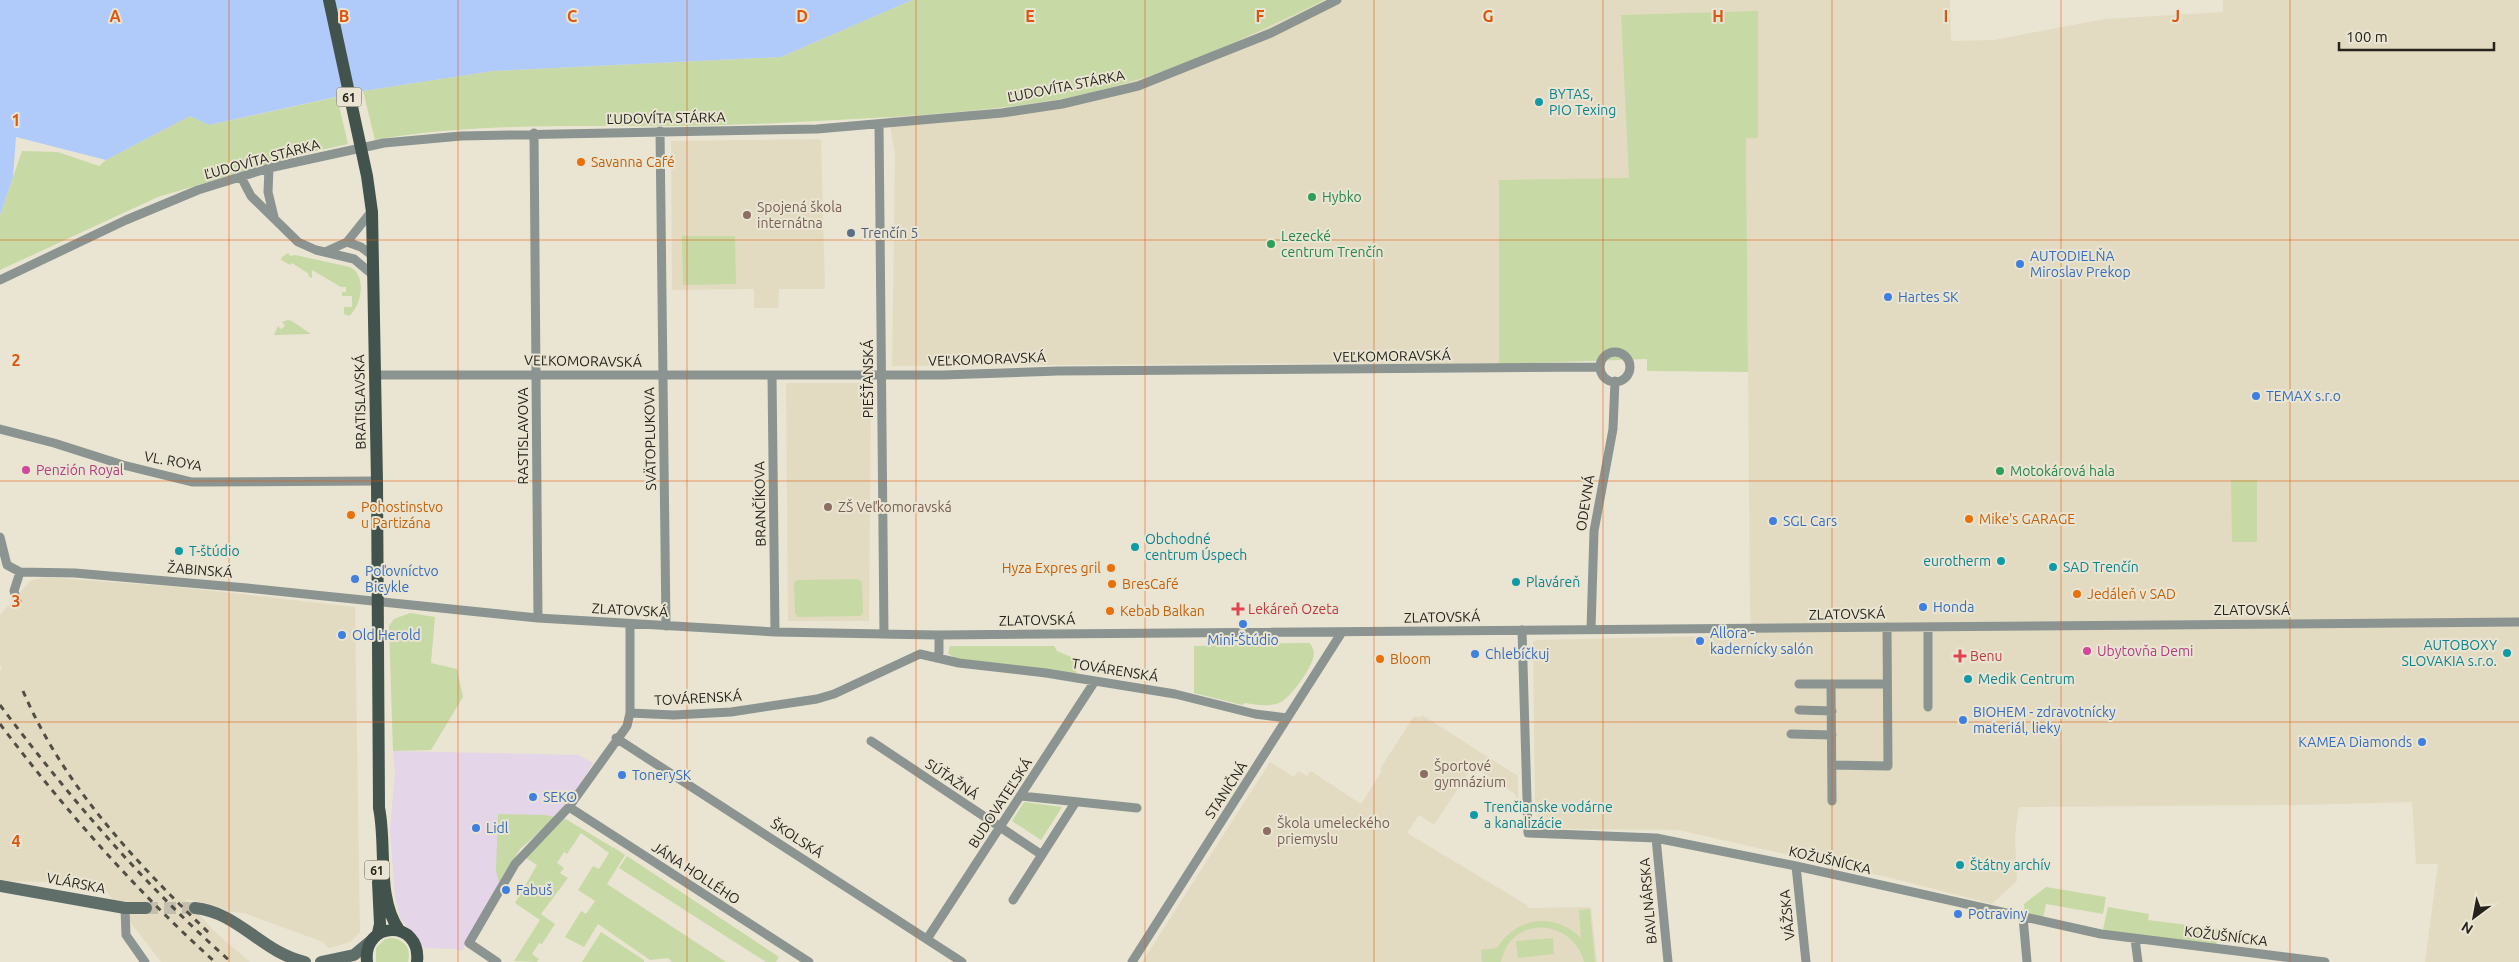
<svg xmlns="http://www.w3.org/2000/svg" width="2519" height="962" viewBox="0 0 2519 962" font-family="Ubuntu,sans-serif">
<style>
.commercial{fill:#e4d5e8}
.built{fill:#e3dbc1}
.green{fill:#c7d9a5}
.water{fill:#b0cafa}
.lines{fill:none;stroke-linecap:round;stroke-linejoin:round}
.secondary-tunnel{stroke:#c3beae;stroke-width:12;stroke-dasharray:12 6;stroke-linecap:butt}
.minor{stroke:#8b9491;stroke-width:9}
.secondary{stroke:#606e6a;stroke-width:12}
.primary{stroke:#42534e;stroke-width:12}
.rail{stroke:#514f45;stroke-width:3;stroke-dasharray:6 6;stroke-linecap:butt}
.grid{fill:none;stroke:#de560d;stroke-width:1;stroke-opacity:0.55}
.culture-dot{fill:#0f9aa8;stroke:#eae5d2;stroke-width:2}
.food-dot{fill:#e8710a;stroke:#eae5d2;stroke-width:2}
.leisure-dot{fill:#2e9e5b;stroke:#eae5d2;stroke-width:2}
.education-dot{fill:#8d6e63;stroke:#eae5d2;stroke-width:2}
.service-dot{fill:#5c6f8a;stroke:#eae5d2;stroke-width:2}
.shop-dot{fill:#3f7fe0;stroke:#eae5d2;stroke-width:2}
.hotel-dot{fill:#d1479c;stroke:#eae5d2;stroke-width:2}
.health-dot{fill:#e0444e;stroke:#eae5d2;stroke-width:2}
.labels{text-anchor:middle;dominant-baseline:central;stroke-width:4;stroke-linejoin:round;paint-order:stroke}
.shield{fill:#eae5d2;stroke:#605d53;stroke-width:1}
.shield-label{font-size:12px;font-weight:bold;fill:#25231c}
.street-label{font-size:14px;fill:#25231c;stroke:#eae5d2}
.culture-label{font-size:14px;fill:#0d838f;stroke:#eae5d2;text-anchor:start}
.food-label{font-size:14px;fill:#c56008;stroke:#eae5d2;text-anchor:start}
.leisure-label{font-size:14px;fill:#27864d;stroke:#eae5d2;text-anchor:start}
.education-label{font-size:14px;fill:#785e54;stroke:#eae5d2;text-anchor:start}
.service-label{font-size:14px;fill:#4e5e75;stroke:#eae5d2;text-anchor:start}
.shop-label{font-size:14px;fill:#366cbe;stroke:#eae5d2;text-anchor:start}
.hotel-label{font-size:14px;fill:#b23c85;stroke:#eae5d2;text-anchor:start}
.health-label{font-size:14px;fill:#be3a42;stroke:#eae5d2;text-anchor:start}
.grid-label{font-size:16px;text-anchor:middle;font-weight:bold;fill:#de560d;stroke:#eae5d2;stroke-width:4;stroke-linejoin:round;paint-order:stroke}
</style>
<rect width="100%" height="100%" fill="#eae5d2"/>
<path class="commercial" d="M393,751L578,755L593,763L570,800L556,817L520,849L462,951L456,949L424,948L400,918L395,897L390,830L395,772Z"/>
<path class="built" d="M1324,0H1950L1951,41L1994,40L2104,19L2223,12V0H2519V962H2425L2438,864H2416L2412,802L2305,805L2019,807L2015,835L2017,881L1992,904L1887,877L1678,830L1552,829L1540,824L1535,811L1533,642L1536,640L1752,635L1750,616L1746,138H1758L1621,15L1630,179L1499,180V364L1364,365V363L892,366L895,156L889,117L996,109L1079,95L1126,83L1253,35Z
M818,139L821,140L825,289H779L778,308H754V289L672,290L671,141Z
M786,383H860L867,385L871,393L869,621H788Z
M44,577L179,587L355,607L360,932L350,942L329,948L323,942L244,913L231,912L211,904L185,899L215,932L250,962H161L104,888L90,881L76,889L51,882L0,881V669L3,671L0,664V615L30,581Z
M1422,715L1518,776V801L1515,794L1473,766L1434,825L1419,815L1407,833L1527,905L1528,908L1591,907L1597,962H1142L1270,762L1294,777L1298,771L1307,776L1311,771L1361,804L1382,771L1380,769L1414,716L1420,718Z"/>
<path class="green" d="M912,0H1324C1245,39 1166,76 1080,95C1018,108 954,113 891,117C821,121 752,125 682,126C580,127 476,122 375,140L363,91L493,71L781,57Z
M1758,11V138H1746L1748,372L1647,371V359L1499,364V180L1629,178L1621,15Z
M337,97L348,144L302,154L158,197L0,270V215L22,151L58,152L99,166L106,160L190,116L209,125Z
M682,236H735L736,284L683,285Z
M288,253L290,256L295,255L350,267C367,275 362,306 349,316L344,314V307H352V296H342V292H346V287H341L312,270V278L308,276L309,274L292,263L290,265L281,260L282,257Z
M288,320L292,321L311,334L274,335L278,326L281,329L285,326L282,322Z
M2231,480H2257V542H2232Z
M858,579L862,582L863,613L860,616L798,617L795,613L794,583L797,580Z
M410,613L435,617L431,663L457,669L463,697L431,750L393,751L389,626L394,619Z
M1297,643H1310C1312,647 1314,649 1314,654C1314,665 1290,699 1279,703C1268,707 1257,705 1245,703L1242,705L1194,693V646Z
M950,646H1054L1057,651L1071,657L1072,660H1077L1076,674L954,658L948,653Z
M1024,802L1062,807L1041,840L1012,821Z
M498,814L545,815L556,817L520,849L499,883L496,871Z
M564,818L612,847L611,850L613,847L625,855L607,884L726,962H672L668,958L650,960L598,924L584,947L565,937L581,911L586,914L595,901L578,890L593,866L599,869L609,853L581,833L567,854L564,852L557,863L564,868L560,873L568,878L541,914L555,924L542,944L539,943L532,954L539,959L537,962L514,961L540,920L515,903L537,865L526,858Z
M627,856L779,957L776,962H766L619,868Z
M2046,887L2106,897L2103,914L2046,904L2043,919L2025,915L2024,904Z
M2108,907L2149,914L2148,920L2218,929L2216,949L2102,934Z
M1590,909L1595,962H1584C1572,917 1510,915 1501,962H1482L1481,950L1497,948C1517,916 1555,912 1581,938L1579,910Z
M601,932L644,960V962H582Z
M392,938C406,940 411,949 408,962H376V948L385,939Z
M1553,938L1554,954L1518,958L1516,941Z"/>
<path class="water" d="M0,0H912L781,57L493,71L363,91L209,125L190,116L106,160L16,137L13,177L0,215Z"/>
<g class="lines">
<path class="secondary-tunnel" d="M146,908H195"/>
<path class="minor" d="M879,124L884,634
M660,131L666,626
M534,133L538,618
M269,168L268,192L274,217
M241,177L251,196L298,242L316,250L354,259L373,275
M347,242L361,247L373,256
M327,251L347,242L371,212
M0,280L126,220L198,190L269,168L384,143L461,136L817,129L1002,113L1062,104L1138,86L1271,33L1337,0
M1600 367a15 15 0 1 1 30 0a15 15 0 1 1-30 0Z
M374,375H943L1058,371L1600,367
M772,376L775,632
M0,429L54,443L123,465L192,482L377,481
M0,537L7,565L20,572L75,573L247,588L538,618L775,632L884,634
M17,601L14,591L20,572
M1591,629L1594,531L1613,429L1615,381
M1522,630L1528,833L1656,838L1796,866L2101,934L2325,962
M878,634L939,635L2519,622
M936,658L939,653V635
M1799,684H1887
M1831,684L1832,801
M1928,707V627
M1799,710L1832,711
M630,713L674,715L731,712L817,699L834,694L920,654L959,663L1046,673L1175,694L1255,714L1287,718
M1791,734L1832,735
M616,738L962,962
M871,741L1042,855
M1832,765L1888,766L1887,627
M1021,796L1137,808
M569,807L809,962
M1656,838L1668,962
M1796,866L1806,962
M1013,900L1075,803
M125,908L126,935L145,962
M2023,917L2027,962
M927,939L1095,681
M2135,939L2138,962
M497,962L469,943L515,864L569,807L627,726L630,713V624
M1132,962L1342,632"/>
<path class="secondary" d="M0,886L125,908H146
M195,908C238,912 263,953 305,962
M321,962L354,955L372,940"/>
<path class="primary" d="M329,0L367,176L372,212L377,481L379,808C387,846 376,897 399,930
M378,882L380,924L378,933
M367,962C362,920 422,919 417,962"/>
<path class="rail" d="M23,691C63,785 136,863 209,933
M0,705C69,797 144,885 231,962
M0,724C65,810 135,890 215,962"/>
</g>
<path class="grid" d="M229,0V962M458,0V962M687,0V962M916,0V962M1145,0V962M1374,0V962M1603,0V962M1832,0V962M2061,0V962M2290,0V962M0,240H2519M0,481H2519M0,722H2519"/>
<g class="culture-dot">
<circle cx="1539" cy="102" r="5"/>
<circle cx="1135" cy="547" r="5"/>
<circle cx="179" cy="551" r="5"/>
<circle cx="2001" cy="561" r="5"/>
<circle cx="2053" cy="567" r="5"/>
<circle cx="1516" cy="582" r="5"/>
<circle cx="2507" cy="653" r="5"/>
<circle cx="1968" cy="679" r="5"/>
<circle cx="1474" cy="815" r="5"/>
<circle cx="1960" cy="865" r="5"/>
</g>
<g class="food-dot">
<circle cx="581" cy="162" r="5"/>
<circle cx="351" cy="515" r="5"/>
<circle cx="1969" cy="519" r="5"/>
<circle cx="1111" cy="568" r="5"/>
<circle cx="1112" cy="584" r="5"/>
<circle cx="2077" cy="594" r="5"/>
<circle cx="1110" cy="611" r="5"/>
<circle cx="1380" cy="659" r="5"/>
</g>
<g class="leisure-dot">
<circle cx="1312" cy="197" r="5"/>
<circle cx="1271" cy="244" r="5"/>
<circle cx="2000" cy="471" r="5"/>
</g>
<g class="education-dot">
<circle cx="747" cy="215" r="5"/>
<circle cx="828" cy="507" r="5"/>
<circle cx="1424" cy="774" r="5"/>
<circle cx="1267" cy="831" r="5"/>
</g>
<circle class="service-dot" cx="851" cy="233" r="5"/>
<g class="shop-dot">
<circle cx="2020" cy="264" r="5"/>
<circle cx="1888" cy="297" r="5"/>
<circle cx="2256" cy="396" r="5"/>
<circle cx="1773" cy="521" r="5"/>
<circle cx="355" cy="579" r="5"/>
<circle cx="1923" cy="607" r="5"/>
<circle cx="1243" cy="624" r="5"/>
<circle cx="342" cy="635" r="5"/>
<circle cx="1700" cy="641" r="5"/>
<circle cx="1475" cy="654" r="5"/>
<circle cx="1963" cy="720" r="5"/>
<circle cx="2422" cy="742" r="5"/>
<circle cx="622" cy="775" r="5"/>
<circle cx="533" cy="797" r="5"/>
<circle cx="476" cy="828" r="5"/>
<circle cx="506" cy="890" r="5"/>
<circle cx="1958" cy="914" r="5"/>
</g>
<g class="hotel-dot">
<circle cx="26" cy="470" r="5"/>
<circle cx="2087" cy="651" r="5"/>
</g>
<g class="health-dot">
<path d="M1235.5 601.5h5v5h5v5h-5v5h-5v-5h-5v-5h5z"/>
<path d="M1957.5 648.5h5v5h5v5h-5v5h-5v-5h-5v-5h5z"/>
</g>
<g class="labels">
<g class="shield">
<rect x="336.5" y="87.5" width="25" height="19" rx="4"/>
<rect x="364.5" y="860.5" width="25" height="19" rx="4"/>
</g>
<g class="shield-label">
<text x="349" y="97">61</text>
<text x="377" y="870">61</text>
</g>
<g class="street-label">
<text transform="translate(1066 86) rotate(-11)">ĽUDOVÍTA STÁRKA</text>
<text transform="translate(666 118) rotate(-1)">ĽUDOVÍTA STÁRKA</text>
<text transform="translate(262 159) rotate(-15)">ĽUDOVÍTA STÁRKA</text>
<text transform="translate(1392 356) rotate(-1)">VEĽKOMORAVSKÁ</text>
<text transform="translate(987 359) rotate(-2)">VEĽKOMORAVSKÁ</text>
<text transform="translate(583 361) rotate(1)">VEĽKOMORAVSKÁ</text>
<text transform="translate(868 379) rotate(-90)">PIEŠŤANSKÁ</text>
<text transform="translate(360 402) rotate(-91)">BRATISLAVSKÁ</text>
<text transform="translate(523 436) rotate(-90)">RASTISLAVOVA</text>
<text transform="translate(650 439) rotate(-91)">SVÄTOPLUKOVA</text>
<text transform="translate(173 461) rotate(10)">VL. ROYA</text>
<text transform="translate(1585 503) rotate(-81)">ODEVNÁ</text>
<text transform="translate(760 504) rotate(-91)">BRANČÍKOVA</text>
<text transform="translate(200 570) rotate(5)">ŽABINSKÁ</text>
<text transform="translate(630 610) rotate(3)">ZLATOVSKÁ</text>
<text x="2252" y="610">ZLATOVSKÁ</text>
<text transform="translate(1847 614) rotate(-1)">ZLATOVSKÁ</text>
<text transform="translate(1442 617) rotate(-1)">ZLATOVSKÁ</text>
<text transform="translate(1037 620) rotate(-1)">ZLATOVSKÁ</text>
<text transform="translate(1115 670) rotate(9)">TOVÁRENSKÁ</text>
<text transform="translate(698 698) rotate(-3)">TOVÁRENSKÁ</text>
<text transform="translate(952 779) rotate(34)">SÚŤAŽNÁ</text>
<text transform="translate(1226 790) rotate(-57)">STANIČNÁ</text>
<text transform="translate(1000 803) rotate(-57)">BUDOVATEĽSKÁ</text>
<text transform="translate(797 838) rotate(33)">ŠKOLSKÁ</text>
<text transform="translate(1830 860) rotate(13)">KOŽUŠNÍCKA</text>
<text transform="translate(696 873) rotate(33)">JÁNA HOLLÉHO</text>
<text transform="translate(76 883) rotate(11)">VLÁRSKA</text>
<text transform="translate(1648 901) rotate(-95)">BAVLNÁRSKA</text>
<text transform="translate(1787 915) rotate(-96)">VÁŽSKA</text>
<text transform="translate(2226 936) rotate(7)">KOŽUŠNÍCKA</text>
</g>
<g class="culture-label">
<text x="1549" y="94">BYTAS,<tspan x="1549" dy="16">PIO Texing</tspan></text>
<text x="1145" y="539">Obchodné<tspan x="1145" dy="16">centrum Úspech</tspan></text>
<text x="189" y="551">T-štúdio</text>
<text x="1991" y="561" text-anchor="end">eurotherm</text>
<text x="2063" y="567">SAD Trenčín</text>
<text x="1526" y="582">Plaváreň</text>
<text x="2497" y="645" text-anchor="end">AUTOBOXY<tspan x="2497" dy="16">SLOVAKIA s.r.o.</tspan></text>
<text x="1978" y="679">Medik Centrum</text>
<text x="1484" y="807">Trenčianske vodárne<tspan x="1484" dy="16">a kanalizácie</tspan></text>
<text x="1970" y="865">Štátny archív</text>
</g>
<g class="food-label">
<text x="591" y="162">Savanna Café</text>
<text x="361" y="507">Pohostinstvo<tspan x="361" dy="16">u Partizána</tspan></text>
<text x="1979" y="519">Mike's GARAGE</text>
<text x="1101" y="568" text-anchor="end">Hyza Expres gril</text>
<text x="1122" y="584">BresCafé</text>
<text x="2087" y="594">Jedáleň v SAD</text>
<text x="1120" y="611">Kebab Balkan</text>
<text x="1390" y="659">Bloom</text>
</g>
<g class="leisure-label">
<text x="1322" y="197">Hybko</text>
<text x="1281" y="236">Lezecké<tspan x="1281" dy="16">centrum Trenčín</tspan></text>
<text x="2010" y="471">Motokárová hala</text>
</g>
<g class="education-label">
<text x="757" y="207">Spojená škola<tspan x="757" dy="16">internátna</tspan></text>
<text x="838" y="507">ZŠ Veľkomoravská</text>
<text x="1434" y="766">Športové<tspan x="1434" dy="16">gymnázium</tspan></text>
<text x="1277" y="823">Škola umeleckého<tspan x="1277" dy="16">priemyslu</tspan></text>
</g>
<g class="service-label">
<text x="861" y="233">Trenčín 5</text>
</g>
<g class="shop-label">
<text x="2030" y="256">AUTODIELŇA<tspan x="2030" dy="16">Miroslav Prekop</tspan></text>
<text x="1898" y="297">Hartes SK</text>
<text x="2266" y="396">TEMAX s.r.o</text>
<text x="1783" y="521">SGL Cars</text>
<text x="365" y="571">Poľovníctvo<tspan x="365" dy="16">Bicykle</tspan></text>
<text x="1933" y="607">Honda</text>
<text x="1710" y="633">Allora -<tspan x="1710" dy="16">kadernícky salón</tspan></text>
<text x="352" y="635">Old Herold</text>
<text x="1243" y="640" text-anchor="middle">Mini-Štúdio</text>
<text x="1485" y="654">Chlebíčkuj</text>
<text x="1973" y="712">BIOHEM - zdravotnícky<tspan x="1973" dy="16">materiál, lieky</tspan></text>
<text x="2412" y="742" text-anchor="end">KAMEA Diamonds</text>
<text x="632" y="775">TonerySK</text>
<text x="543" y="797">SEKO</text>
<text x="486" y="828">Lidl</text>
<text x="516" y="890">Fabuš</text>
<text x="1968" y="914">Potraviny</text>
</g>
<g class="hotel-label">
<text x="36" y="470">Penzión Royal</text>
<text x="2097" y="651">Ubytovňa Demi</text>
</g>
<g class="health-label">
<text x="1248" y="609">Lekáreň Ozeta</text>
<text x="1970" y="656">Benu</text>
</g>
</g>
<g class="grid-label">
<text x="115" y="22">A</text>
<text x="344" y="22">B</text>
<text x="572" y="22">C</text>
<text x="802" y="22">D</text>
<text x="1030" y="22">E</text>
<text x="1260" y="22">F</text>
<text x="1488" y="22">G</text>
<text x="1718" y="22">H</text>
<text x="1946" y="22">I</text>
<text x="2176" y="22">J</text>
<text x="16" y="126">1</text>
<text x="16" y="366">2</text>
<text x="16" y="607">3</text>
<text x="16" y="847">4</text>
</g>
<g transform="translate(2474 917) rotate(212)" stroke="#eae5d2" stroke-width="4" paint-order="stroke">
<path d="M0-4L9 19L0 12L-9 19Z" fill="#25231c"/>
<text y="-8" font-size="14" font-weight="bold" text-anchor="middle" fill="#25231c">N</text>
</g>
<path d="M2339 42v8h155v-8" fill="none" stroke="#25231c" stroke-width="2.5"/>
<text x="2346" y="42" font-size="15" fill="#25231c" stroke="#eae5d2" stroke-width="4" paint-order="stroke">100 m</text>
</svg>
